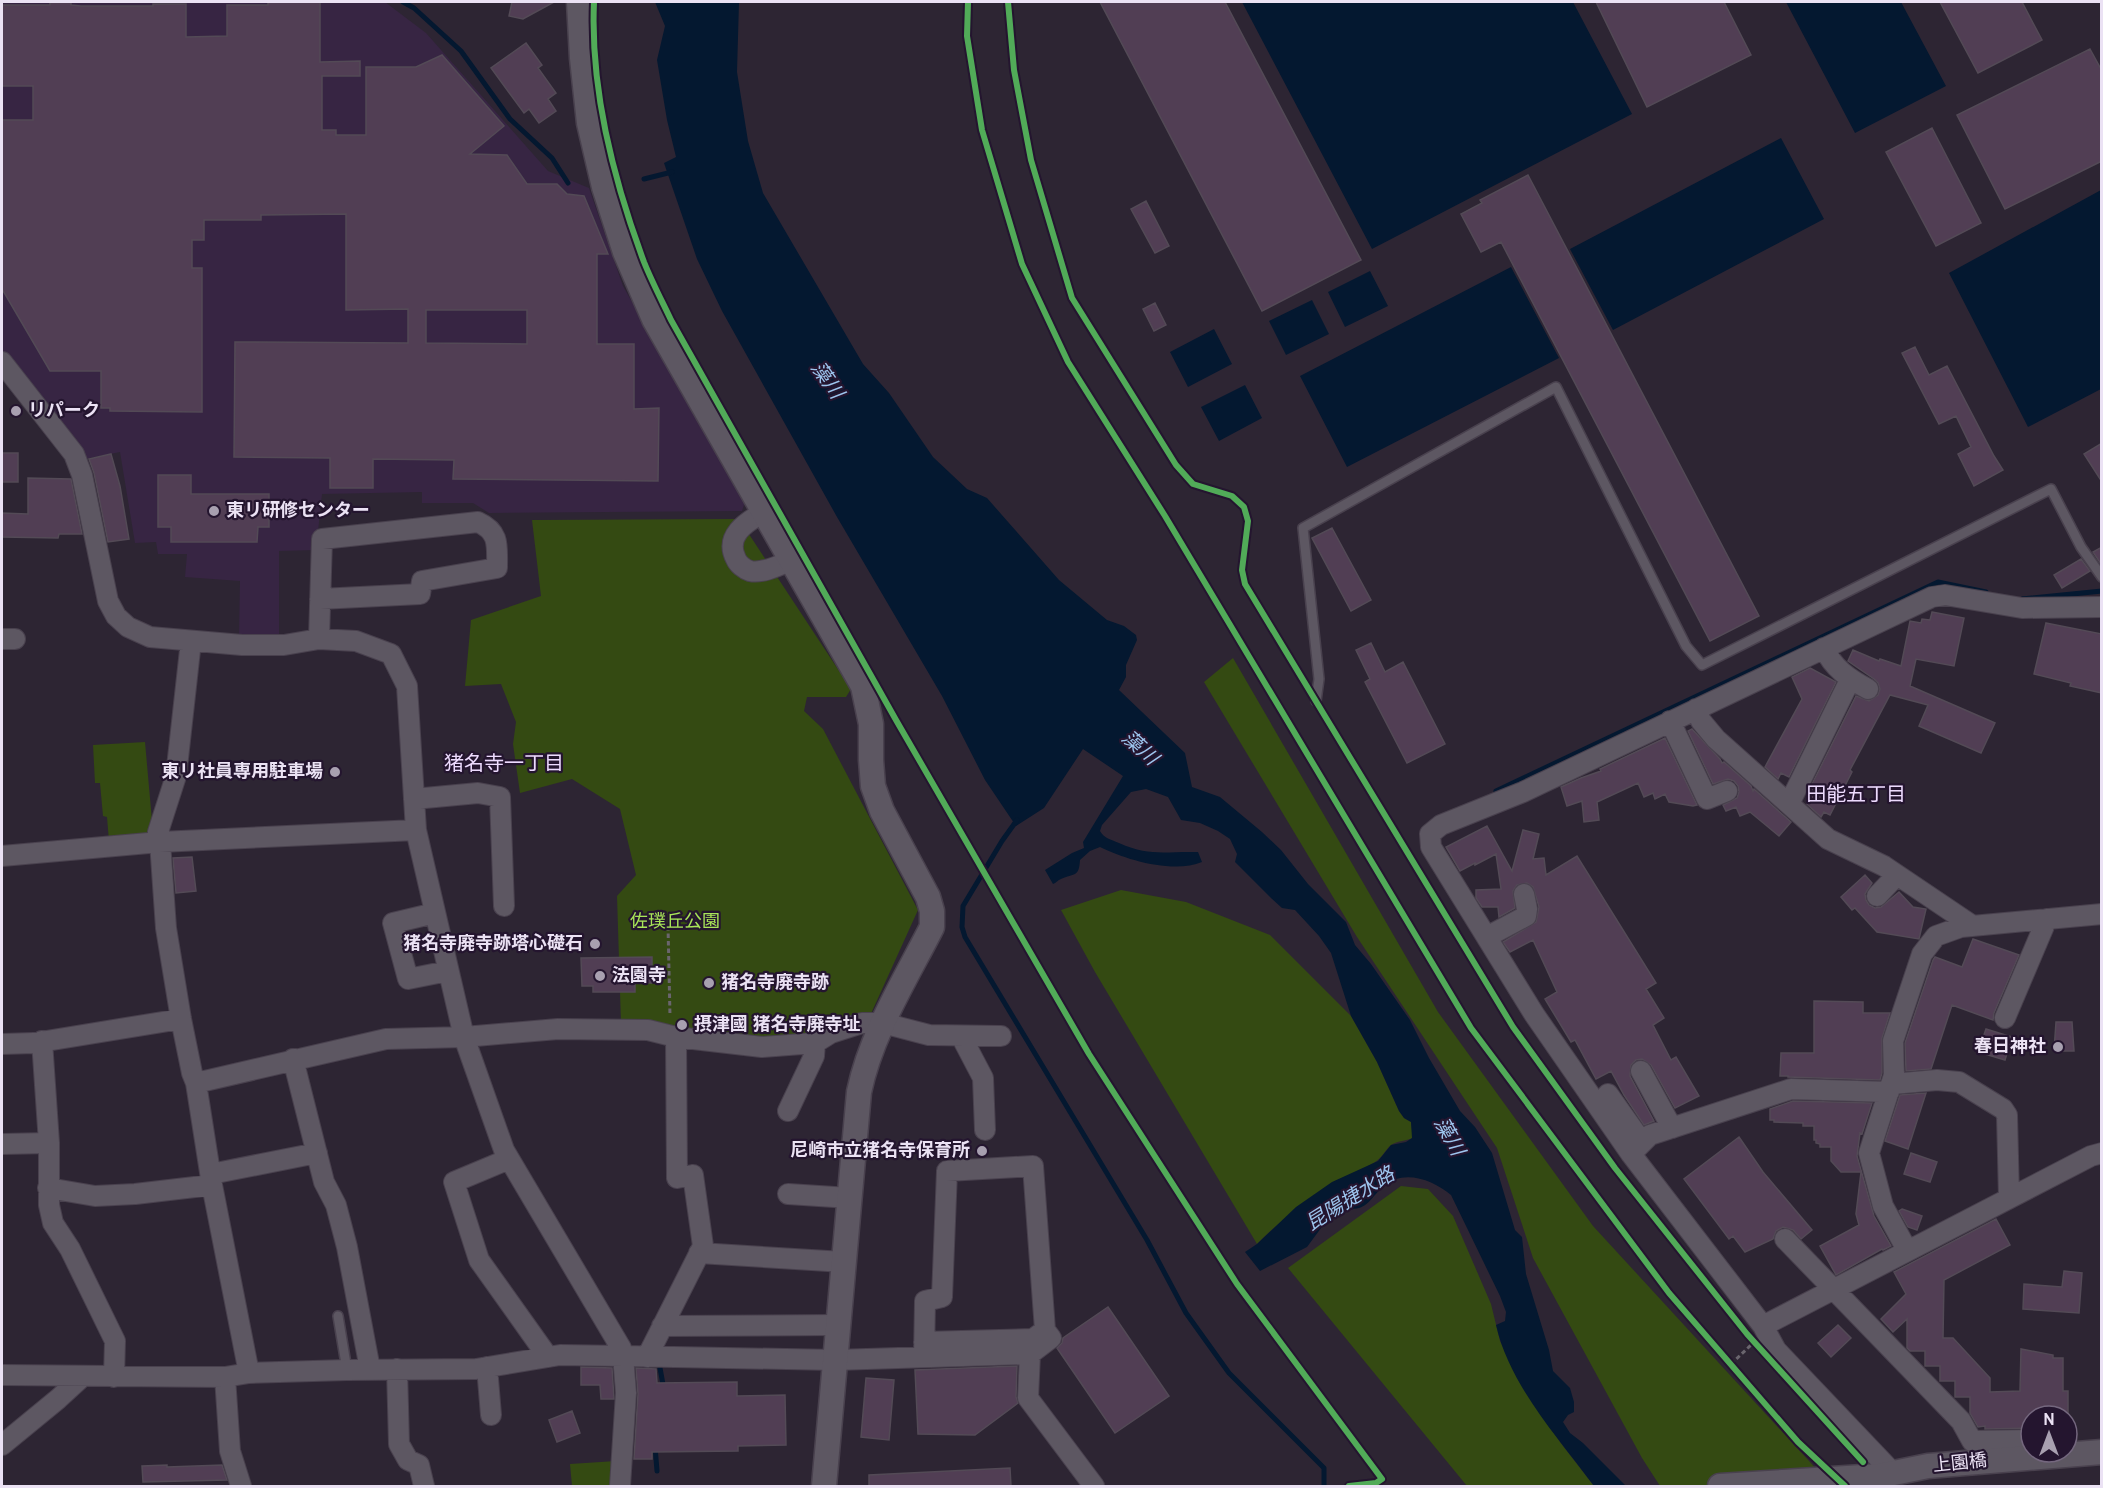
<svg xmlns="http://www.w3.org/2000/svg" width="2103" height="1488" viewBox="0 0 2103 1488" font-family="Overpass,'Noto Sans JP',sans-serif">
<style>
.built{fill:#372543}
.green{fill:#344a12}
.water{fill:#041830}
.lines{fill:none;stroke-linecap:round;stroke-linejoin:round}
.stream{stroke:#041830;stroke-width:5}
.building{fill:#513e54;stroke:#534a56;stroke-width:1.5;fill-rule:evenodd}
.service-casing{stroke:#49414e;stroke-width:12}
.minor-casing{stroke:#49414e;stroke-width:22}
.tertiary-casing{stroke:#49414e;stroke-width:27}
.path{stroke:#6a656e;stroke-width:3;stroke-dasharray:4.5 3;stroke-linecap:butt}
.service{stroke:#5d5762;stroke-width:9}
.minor{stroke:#5d5762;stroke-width:20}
.tertiary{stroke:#5d5762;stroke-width:24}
.cycleway-casing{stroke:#24152f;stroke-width:10}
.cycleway{stroke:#51ab58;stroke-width:6}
.poi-dot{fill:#a8a0b0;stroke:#24152f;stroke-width:2}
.labels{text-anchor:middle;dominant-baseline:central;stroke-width:4.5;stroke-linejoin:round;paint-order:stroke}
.poi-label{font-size:18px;font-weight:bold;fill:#ebe2f4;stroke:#24152f;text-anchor:start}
.park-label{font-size:18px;fill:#a8e558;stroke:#24152f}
.street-label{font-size:18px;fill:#ebe2f4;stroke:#24152f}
.water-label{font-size:20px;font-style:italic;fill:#9dc5ee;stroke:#24152f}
.neighbourhood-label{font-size:20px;fill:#eddbfe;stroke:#24152f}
</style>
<rect width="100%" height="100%" fill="#2d2533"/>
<path class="built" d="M2,2H385L426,33L548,171L589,188L623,286L745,502L742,511L489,513L473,503H422V492L322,494L316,550L279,551V636H239L240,581L185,577L187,554H158L156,542L135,543L120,452L85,459L2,353Z"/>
<path class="green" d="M739,519L851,689L846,697H807L804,711L823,729L918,910L869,1018L825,1024L805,1041L689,1033L621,1023L617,896L636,875L620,809L572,779L520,793L513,744L516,722L501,684L465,686L471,620L541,596L532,520Z
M1233,658L1438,1012L1593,1226L1832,1486H1660L1642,1458L1533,1258L1497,1148L1357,937L1204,682Z
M145,742L153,832L149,837L109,841L107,817L103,816L100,783H95L93,745Z
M1121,890L1186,902L1270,935L1351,1016L1377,1062L1399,1111L1404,1118L1411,1122L1413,1138C1406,1141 1396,1141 1391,1145C1385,1150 1382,1158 1375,1162C1337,1185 1287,1211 1257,1244L1095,972L1061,910Z
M1401,1186L1428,1189L1453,1216L1491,1304L1500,1341L1519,1381L1560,1442L1594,1486H1467L1288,1268Z
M616,1461L614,1486H572L570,1464Z"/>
<path class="water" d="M655,2H739L737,72L748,141L763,193L863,364L889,393L933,457L967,489L987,498L1059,580L1107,620L1124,626L1136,635L1137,640L1126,665V677L1119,690L1185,753L1192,787L1220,797L1262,832L1281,850L1308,884L1346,922L1355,945L1371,964L1410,1020L1429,1058L1460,1111L1475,1127L1492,1153L1515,1230L1522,1237L1526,1274L1549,1350L1553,1371L1570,1388L1574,1402V1412L1568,1415L1563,1422L1570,1433L1583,1443L1626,1486H1594C1558,1437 1510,1386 1496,1325L1505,1321L1506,1312L1500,1296L1451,1195C1433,1180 1403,1168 1383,1187C1366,1202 1368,1212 1341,1208L1324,1224L1307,1247L1260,1271L1245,1252L1257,1244L1296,1207L1332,1182L1378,1161L1391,1145L1406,1142L1412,1138L1411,1122L1404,1118L1399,1111L1377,1062L1351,1016L1331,953L1319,936L1295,910L1282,908L1271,898L1235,862L1237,854L1230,839L1218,831L1200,823L1181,820L1168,797L1146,789L1131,792L1102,825L1100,831C1105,839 1110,839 1119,843C1150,857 1166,851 1198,852L1202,862C1174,874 1126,860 1100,847L1090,851L1080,860C1079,878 1074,873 1061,879C1058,880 1056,883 1053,884L1045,870L1072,853L1084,848L1083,842L1123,776L1083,749L1044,808L1016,826L985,780L942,696L837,517L722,311L697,259L664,163L676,157L667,120L657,60L665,26Z
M1242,2H1573L1632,114L1372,249Z
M1786,2H1901L1946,86L1855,133Z
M1781,138L1824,219L1613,330L1570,249Z
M2101,190V389L2028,427L1949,273Z
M1511,267L1559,358L1347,467L1300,376Z
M1370,271L1388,306L1345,327L1328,292Z
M1312,300L1329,334L1286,355L1269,321Z
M1214,329L1232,364L1188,387L1170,352Z
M1245,385L1262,418L1219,441L1201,407Z"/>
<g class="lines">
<path class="stream" d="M403,2L414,8L461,51L510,119L552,158L568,183
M644,179L672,172
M2022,599L2102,591
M1496,791L1938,582L1986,592
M1017,820L1002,841L963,906L962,927L965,937L1147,1240L1186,1313L1229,1373L1324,1468V1486
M660,1368L664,1390
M655,1446L657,1471"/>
</g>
<path class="building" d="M50,2H71V5L81,6H153V4H186V37L227,36V5H268V2H320V62L360,61V76H322V130H336V135H366V67H416L442,55L504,126L470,154L507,155L527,184H557L567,194L584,196L608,254H597V344H634V409L659,408L658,481L453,479L454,460L373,459V488H330V458L234,457L235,342L408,343V309L346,310V214L261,215V220H204V240H192V268H202V412L110,411V408H101V371H50L2,289V120H33V86H2V5H50ZM426,310H527V344L426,343Z
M512,2H554L523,19L509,16Z
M1100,2H1225L1361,260L1262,311Z
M1596,2H1724L1751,55L1647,107Z
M1940,2H2022L2042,40L1978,73Z
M526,43L542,65L538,68L556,93L548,99L556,111L539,123L529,109L524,113L491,68Z
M2090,49L2102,71V161L2005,209L1957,115Z
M1932,128L1981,223L1936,246L1886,152Z
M1528,175L1759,616L1710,641L1501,242L1481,252L1461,214L1482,203L1480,200Z
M1146,201L1169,246L1155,253L1131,209Z
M1155,303L1166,325L1154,331L1143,309Z
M1915,347L1929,375L1947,366L1994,456L2003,470L1974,486L1958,454L1971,447L1956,416L1939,424L1902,353Z
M2102,443V482L2084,454Z
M2,453H18V482H2Z
M111,454L120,486L129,539L108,542L94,473L89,459Z
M158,475H191V494H269V527H258L257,542H171V527H158Z
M28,478L71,479L82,534H59L58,538L2,537V513L28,514Z
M1332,528L1371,600L1351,611L1312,538Z
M2102,547V564H2101L2093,552Z
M2081,559L2090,571L2062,588L2054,575Z
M1932,612L1964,618L1954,666L1916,659L1910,686L1995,723L1981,753L1919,726L1928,705L1890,695L1850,770L1852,772L1830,815L1824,812L1821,817L1807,804L1814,791L1810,788L1856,696L1869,701L1878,695L1880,689L1878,683L1874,679L1848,661L1853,650L1879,661L1880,659L1901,666L1910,621L1921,623L1922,619L1930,620Z
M2046,623L2102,634V693L2070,686L2071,683L2034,674Z
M1371,643L1385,672L1403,662L1445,744L1407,763L1365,682L1370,679L1356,650Z
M1810,668L1836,682L1789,777L1781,773L1778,779L1765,767L1802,699L1792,677Z
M1692,729L1720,759L1722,763L1724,762L1751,786L1753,791L1754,789L1791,822L1779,836L1750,812L1740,816L1736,807L1726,811L1723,805L1737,798L1739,792L1738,786L1734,781L1728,779L1713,784L1688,731Z
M1665,738L1697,805L1693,806L1669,802L1665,794L1655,799L1653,793L1644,797L1638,783L1597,802L1599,820L1584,822L1582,801L1567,806L1561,787L1581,778L1601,771L1600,769Z
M1487,826L1512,871L1523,830L1539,834L1533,859L1544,858L1546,875L1577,856L1656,983L1646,989L1664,1018L1653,1025L1671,1060L1676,1057L1699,1096L1675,1108L1651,1065L1642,1059L1636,1060L1631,1065L1630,1076L1654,1121L1644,1125L1624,1095L1611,1071L1596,1079L1575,1040L1571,1042L1545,999L1557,992L1533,940L1510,952L1503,942L1536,922L1539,907L1533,887L1527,883L1517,885L1513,891L1515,908L1499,917L1498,907H1482L1476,898V890L1501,889L1496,854L1475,865V863L1460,871L1446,847Z
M192,857L196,891L176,893L173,858Z
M1865,875L1872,883L1865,894L1866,900L1869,905L1875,908L1881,907L1899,892L1913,907L1926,909L1919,939L1877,932L1855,908L1852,910L1841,897Z
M1973,939L2019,955L1994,1013L1993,1020L1952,1005L1931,1069L1906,1071L1905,1043L1933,960L1935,957L1962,967Z
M652,957V983H635V992H593V986H582L581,958Z
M1814,1001L1863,1002V1013H1890L1882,1038V1073L1880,1080L1788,1077V1076H1780L1781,1053H1814Z
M2056,1022H2072L2074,1051H2054Z
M1986,1029L2012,1037L2005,1060L1978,1052Z
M1926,1093L1908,1149L1885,1141L1900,1095Z
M1793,1101L1872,1103L1862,1134L1860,1133L1857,1156L1874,1216L1891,1246L1883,1250L1882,1249L1836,1275L1820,1246L1859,1225L1856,1214L1861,1172H1841L1831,1161V1147H1820V1144L1816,1143V1140H1814V1126H1803V1123L1774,1122V1120H1770V1109Z
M1739,1137L1763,1172L1812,1230L1801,1239L1793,1230L1783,1227L1776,1231L1773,1239L1745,1252L1733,1236L1729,1239L1684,1179Z
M1911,1153L1937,1162L1930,1182L1904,1174Z
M1902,1209L1922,1216L1917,1230L1908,1227L1899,1211Z
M1996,1219L2010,1245L1944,1280L1943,1338H1953L1990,1378V1392L2020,1391L2021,1349L2053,1355V1358H2063V1391H2068V1416H2031V1428L1985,1429V1426L1978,1427L1970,1413V1397H1955V1381H1940V1366H1925V1351H1910L1907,1348V1319L1893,1332L1881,1319L1906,1294L1894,1272Z
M2064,1271L2082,1273L2079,1313L2023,1309L2024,1284L2062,1287Z
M1108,1307L1169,1396L1115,1433L1057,1348L1062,1343L1063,1338Z
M1838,1325L1851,1338L1831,1357L1818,1343Z
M1017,1366L1016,1397L1018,1403L975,1435L918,1434L915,1370Z
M581,1367L612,1368L614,1399H601L600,1385H581Z
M636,1368L656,1369L657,1383L737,1382V1396L785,1395L786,1445L738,1446V1451L652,1452V1459H634L638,1394Z
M866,1378L894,1380L889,1440L861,1437Z
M572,1411L580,1433L557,1442L549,1420Z
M167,1465V1467L222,1465L227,1480L143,1482L142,1466Z
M1010,1468L1011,1486H869V1475Z"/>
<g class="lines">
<defs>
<path id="service" d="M1316,701L1319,679L1303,528L1556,387L1686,646L1702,665L2051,489L2081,547L2102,577
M338,1316L347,1370"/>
<path id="minor" d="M2,362L74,454L82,475L108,601L116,616L128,627L150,637L242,645H284L319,639L356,641L391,654L407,686L416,830L464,1037L504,1150L621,1348L623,1356L835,1360L1030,1354L1051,1338L1045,1330
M764,512C746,522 724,536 736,559C738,564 744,569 750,571C763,574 780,565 792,560
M2,639H15
M319,639L322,539L478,522C500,532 497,546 497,568L422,581L420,594L320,599
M1824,648C1833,668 1849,679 1868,689
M1696,709L1701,721L1716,739L1828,839L1884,866L1973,926
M1670,721L1707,799L1727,791
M414,799L478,793L500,797L504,906
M1789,804L1850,680
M2,856L160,842L158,832L176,776L191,641
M1877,896L1897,875
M435,913L393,923L408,979L448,971
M1487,938L1496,932L1526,916L1527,909L1524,894
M2005,1018L2047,919
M961,1036L983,1078L985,1130
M42,1041L49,1143V1205L53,1223L70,1249L115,1341L114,1377
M2,1044L34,1043L181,1019
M293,1059L324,1182L336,1205L347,1247L370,1369
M1641,1071L1672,1128
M196,1083L386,1039L464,1037L558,1029L648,1030L676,1037L762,1047L815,1043L831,1033L862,1023H883L929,1035L1001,1036
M1892,1084L1937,1080L1959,1082L2003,1109L2007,1115L2009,1198
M1608,1094L1642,1142
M788,1111L814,1056L815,1043
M2,1144L49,1143
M1631,1154L1650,1135L1791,1089L1889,1092
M509,1159L454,1182L479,1260L548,1357
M211,1174L317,1153
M48,1188L95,1196L135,1194L212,1185
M788,1194L850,1198
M1785,1239L1961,1421L1972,1441L2031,1440
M1907,1250L1883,1206L1869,1153L1894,1075L1893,1041L1922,954L1936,936L1961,927L2102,914
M699,1253L844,1262
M662,1326L838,1325
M1763,1326L2091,1156L2102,1153
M924,1342L1033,1339L1045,1330L1033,1166L947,1171L942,1297L925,1301L924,1357
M1030,1354L1028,1398L1094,1486
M647,1357L703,1246L693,1175L677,1178L676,1037
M487,1367L491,1415
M397,1369L399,1444L408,1460L419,1465L424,1486
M249,1373L212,1185L196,1083L192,1073L181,1019L166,928L160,842L416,830
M2,1375L225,1377L249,1373L347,1370L476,1369L560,1355L623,1356L626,1393L620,1486
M225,1377L230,1451L241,1486
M2,1445L58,1399L82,1377
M1894,1474L1776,1350L1763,1326L1631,1154L1534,1014L1431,847L1430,834L1441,825L1523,792L1932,597L1945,595L2022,608L2102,607"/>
<path id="tertiary" d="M579,2L582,58L589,123L604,187L625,252L654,319L863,686L871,724V760L873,786L882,811L928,897L932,911V927C905,980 871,1034 859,1092L824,1486
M1720,1486L1879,1476L1928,1466L2102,1452"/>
</defs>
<use href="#service" class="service-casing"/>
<use href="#minor" class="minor-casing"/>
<use href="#tertiary" class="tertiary-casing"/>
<path class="path" d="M668,926L670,1016
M1731,1364L1751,1345"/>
<use href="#service" class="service"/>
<use href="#minor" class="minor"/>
<use href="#tertiary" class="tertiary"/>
<defs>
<path id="cycleway" d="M594,2C590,90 613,179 644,262C652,282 662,301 671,320L896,720L1089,1054L1237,1284L1382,1479L1376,1483L1349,1486
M968,2L967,36L982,130L1022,264L1068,362L1165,516L1471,1028L1669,1293L1798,1442L1845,1486
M1008,2L1014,70L1031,160L1072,298L1176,465L1193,484L1232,496L1244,507L1248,521L1242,570L1245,584L1513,1027L1615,1168L1747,1334L1863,1462"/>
</defs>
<use href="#cycleway" class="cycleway-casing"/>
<use href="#cycleway" class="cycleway"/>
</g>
<g class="poi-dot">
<circle cx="16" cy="411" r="6"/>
<circle cx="214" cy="511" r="6"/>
<circle cx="335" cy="772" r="6"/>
<circle cx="595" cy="944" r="6"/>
<circle cx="600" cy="976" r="6"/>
<circle cx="709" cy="983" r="6"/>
<circle cx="682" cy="1025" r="6"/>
<circle cx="2058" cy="1047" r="6"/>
<circle cx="982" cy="1151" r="6"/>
</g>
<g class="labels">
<g class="poi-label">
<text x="28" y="411">リパーク</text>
<text x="226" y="511">東リ研修センター</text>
<text x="323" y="772" text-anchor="end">東リ社員専用駐車場</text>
<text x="583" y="944" text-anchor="end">猪名寺廃寺跡塔心礎石</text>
<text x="612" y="976">法園寺</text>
<text x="721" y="983">猪名寺廃寺跡</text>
<text x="694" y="1025">摂津國 猪名寺廃寺址</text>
<text x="2046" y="1047" text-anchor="end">春日神社</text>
<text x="970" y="1151" text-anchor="end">尼崎市立猪名寺保育所</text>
</g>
<g class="park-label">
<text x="675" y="922">佐璞丘公園</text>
</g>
<g class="street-label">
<text transform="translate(1960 1464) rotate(-6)">上園橋</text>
</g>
<g class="water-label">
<text transform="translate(826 381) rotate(55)">藻川</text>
<text transform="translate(1139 749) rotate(42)">藻川</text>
<text transform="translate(1448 1137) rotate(61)">藻川</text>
<text transform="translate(1351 1200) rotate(-32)">昆陽捷水路</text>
</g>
<g class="neighbourhood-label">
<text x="504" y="765">猪名寺一丁目</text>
<text x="1856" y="796">田能五丁目</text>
</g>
</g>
<rect width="2103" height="1488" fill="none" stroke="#ebe2f4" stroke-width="6"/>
<g transform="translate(2049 1434)"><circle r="28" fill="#24152f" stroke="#74677e" stroke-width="1.5"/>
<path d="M0-4.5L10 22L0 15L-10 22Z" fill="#a8a0b0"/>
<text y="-9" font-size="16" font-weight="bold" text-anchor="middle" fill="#ebe2f4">N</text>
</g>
</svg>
